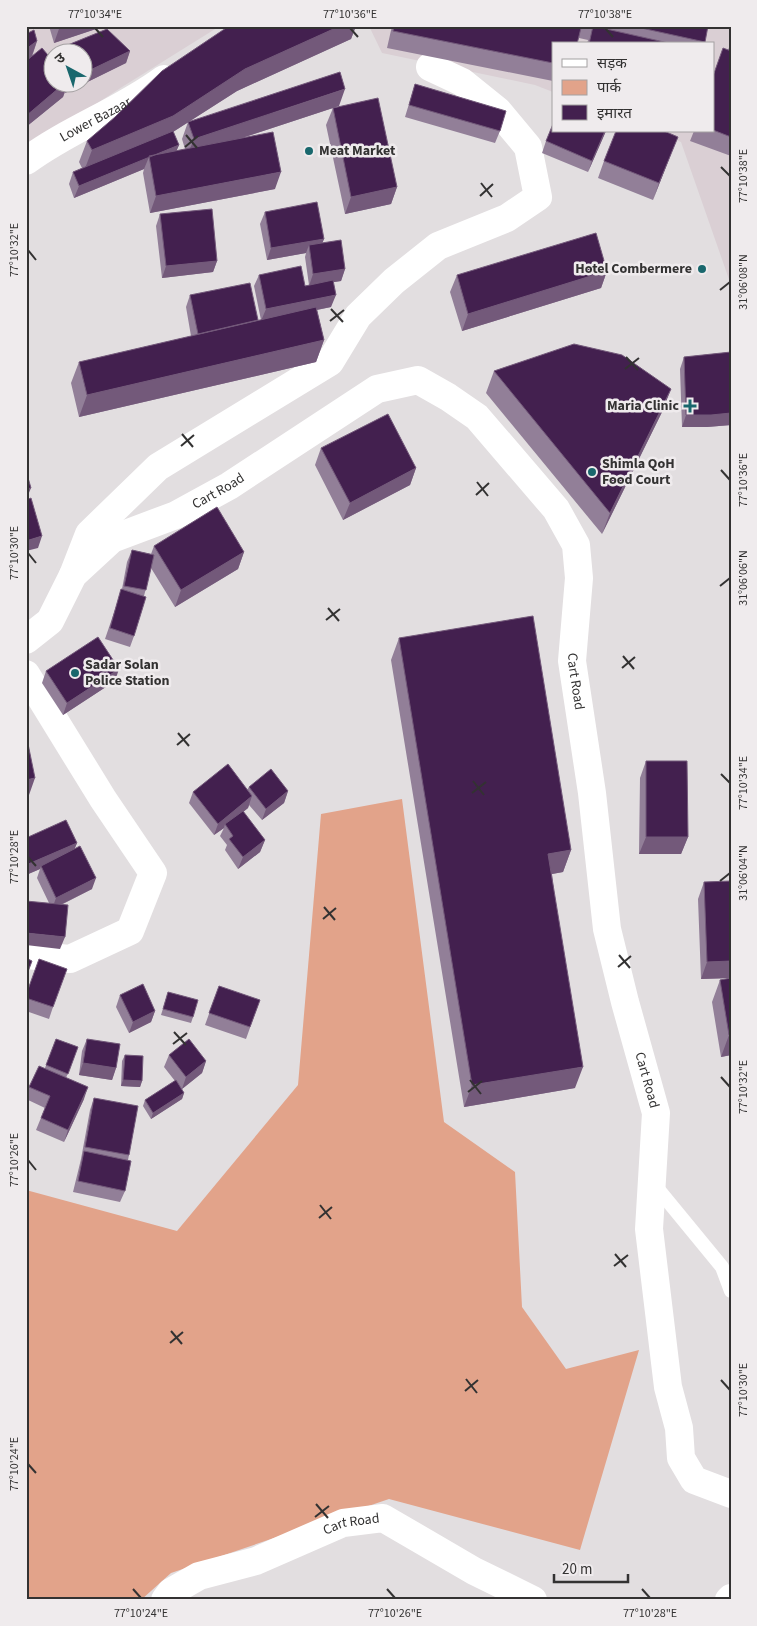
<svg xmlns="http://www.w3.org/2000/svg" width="757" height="1626" viewBox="0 0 757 1626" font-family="'Source Sans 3','Noto Sans Devanagari',sans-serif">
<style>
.built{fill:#dacfd4;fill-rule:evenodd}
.green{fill:#e2a38a}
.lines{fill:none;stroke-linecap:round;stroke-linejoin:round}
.lane{stroke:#fff;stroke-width:14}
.street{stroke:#fff;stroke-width:28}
.secondary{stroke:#fff;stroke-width:28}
.wall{fill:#927f98;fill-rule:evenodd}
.shaded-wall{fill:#73597a}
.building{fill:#43204f;stroke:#73597a}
.ticks{fill:none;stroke:#333232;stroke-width:2}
.poi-dot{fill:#19676d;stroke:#efebed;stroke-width:2}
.labels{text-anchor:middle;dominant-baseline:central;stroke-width:5;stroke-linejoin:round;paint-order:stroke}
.street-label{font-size:14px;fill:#333232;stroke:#efebed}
.poi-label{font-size:14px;font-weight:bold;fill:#333232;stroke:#efebed;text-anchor:start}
.neatline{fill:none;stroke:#333232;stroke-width:2}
.ticks-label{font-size:12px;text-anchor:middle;fill:#333232}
</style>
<rect width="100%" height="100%" fill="#e2dee0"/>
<path class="built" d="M26,26H220L122,87L26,150ZM52,52H82V82H52Z
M369,26H731V285L681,142L654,131H713V44H553V92L535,85L382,53Z"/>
<path class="green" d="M402,799L444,1122L515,1172L522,1307L566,1369L639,1350L580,1550L389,1499L171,1573L141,1600H26V1190L177,1231L298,1085L321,814Z"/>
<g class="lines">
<path class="lane" d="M653,1183L722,1267L731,1291"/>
<g class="street">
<path id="s1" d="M26,161C69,129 121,111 164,79"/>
<path d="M73,575L89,534L158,467L330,362L358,316L394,281L438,246L507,218L538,197L528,147L498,111L462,82L430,67"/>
<path d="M26,674L103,799L153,873L130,931L70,959L26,955"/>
</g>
<g class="secondary">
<path id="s2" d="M26,640L50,621L73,575L112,539L176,515L229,486L377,389L418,380L448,397L477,417L556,509L576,545L579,578L572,661L592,793L607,929L625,1002L656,1113L649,1229L668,1387L679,1428L681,1458L694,1480L731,1494"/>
<path id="s3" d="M165,1600L171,1592L199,1576L256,1561L343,1523L383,1518L474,1571L533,1600"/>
<path d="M729,1600L731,1598"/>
</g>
</g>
<path class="wall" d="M49,26H105L54,43Z
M229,26H356L351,39L237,91L173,132L179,145L176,151L185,149L182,139L188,122L339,106L239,139L275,189L150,213L143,173L144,169L74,198L69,184L73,172L82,168L79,162L87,141Z
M392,26H708L704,44H587L588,40L579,38L553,44V81L387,48Z
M107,29L130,51L126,63L65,93V92L63,97L26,127V34L34,30L37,41L32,57L42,48L50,57L53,51ZM52,52H82V82H52Z
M731,43V156L690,141L694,131H713V76L728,50Z
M415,84L500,131L495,143L405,117Z
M333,108L397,187L391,204L345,214L326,125Z
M553,131H606L588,172L542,153L546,141Z
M671,154L653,200L598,178L604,161Z
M265,212L324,239L322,243L345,269L341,281L333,282L331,307L317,310L324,340L316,362L79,417L71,383L79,362L191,336L186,307L190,295L258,320H261L254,286L259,275L305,286L309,285L305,257L306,253L267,260L260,224Z
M160,214L217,261L213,272L162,278L156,226Z
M607,271L601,288L462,331L450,292L457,275Z
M731,352V425L707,427H682L680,369L684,357Z
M494,371L663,410L602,534L486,393Z
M321,448L416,468L410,485L343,520L315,465Z
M154,546L244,552L238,569L175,607L151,568L134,636L130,647L105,639L122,589L127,562L132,550L151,554Z
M399,638L571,850L563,872L552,874L575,1088L464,1107L391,660Z
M46,671L115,681L63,715L42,683Z
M646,761L688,837L681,854H639L640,778Z
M249,787L288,791L284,803L262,820L249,805L248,808L243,812L265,840L260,852L238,869L225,850L227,845L220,836L224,828L214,835L189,803L193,792L247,790Z
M26,838L77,843L74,850L92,889L61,905L60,949L49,903L37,878L40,869L26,875Z
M704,882L731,978L701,979L698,899Z
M731,978V1055L721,1057L712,1002L720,980Z
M219,986L260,1000L246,1039L205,1025Z
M168,992L193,1017L191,1023L161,1015Z
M26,994L53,1007L49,1019L26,1011Z
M120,995L155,1011L151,1022L129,1033L116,1007Z
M56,1039L78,1047L66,1078L84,1099L64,1142L36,1130L45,1108L26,1099V1095L29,1087L45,1068Z
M87,1039L116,1068L112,1080L79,1075L82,1051Z
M125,1055L142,1081L140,1087L121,1086L122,1061Z
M169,1055L206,1061L202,1073L182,1089L184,1093L182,1099L151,1119L143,1106L145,1100L175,1081L164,1067Z
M94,1098L129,1155L128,1160L125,1191L120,1202L73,1192L81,1159L90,1110Z"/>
<path class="shaded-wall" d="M60,26H105L54,43Z
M340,26H356L351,39L237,91L165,137L84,171L92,150L245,69Z
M37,41L31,58L26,62V49Z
M130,51L126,63L65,93L69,82H82V74Z
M66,82H68L63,97L26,127V116Z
M345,89L339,106L187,156L194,139Z
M605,131H606L588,172L592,161Z
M678,137L671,154L653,200L659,183Z
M179,145L174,157H149Z
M149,157L144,169L74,198L79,186Z
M281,172L275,189L150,213L156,196Z
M397,187L391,204L345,214L351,197Z
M324,239L319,251L309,245L306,253L267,260L271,248Z
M217,261L213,272L162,278L166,266Z
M345,269L341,281L309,286L313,274Z
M607,271L601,288L462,331L468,314Z
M336,295L331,307L261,321L266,309Z
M324,340L316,362L79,417L87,395Z
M671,389L663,410L602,534L610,513Z
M731,413V425L707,427H682L686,415Z
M416,468L410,485L343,520L350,503Z
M31,488L26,500V489Z
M42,536L38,548L26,551V541Z
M244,552L238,569L175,607L181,590Z
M119,669L115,681L63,715L67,703Z
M35,778L29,795L26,796V780Z
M288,791L284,803L262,820L266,809Z
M252,796L248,808L226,826L225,824L224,828L214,835L218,824Z
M646,837H688L681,854H639Z
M265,840L260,852L238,869L243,857Z
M77,843L72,855L41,866L40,869L26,875V865Z
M571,850L563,872L541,876L548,854Z
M96,878L92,889L52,909L56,898Z
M26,933L65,937L60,949L26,945Z
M731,961V978L701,979L707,962Z
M155,1011L151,1022L129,1033L133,1022Z
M729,1035H731V1055L721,1057Z
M206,1061L202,1073L182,1089L186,1077Z
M83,1063L116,1068L112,1080L79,1075Z
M583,1067L575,1088L464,1107L472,1085Z
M123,1080L142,1081L140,1087L121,1086Z
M88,1087L84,1099L64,1142L68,1130Z
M184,1093L182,1099L151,1119L153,1113Z"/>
<path class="building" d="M229,26H340L245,69L173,116L92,150L87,141L115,117L162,71Z
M394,26H567L581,28L577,44H553V63L393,31Z
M593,26L673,44H589Z
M632,26H708L705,42Z
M107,29L130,51L82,74V52H54L53,51Z
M34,30L37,41L26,49V34Z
M42,48L52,60V82H66L26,116V61Z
M723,48L731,51V137L713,130V76Z
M340,72L345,89L194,139L188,122Z
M415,84L506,111L500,131L409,105Z
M378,98L397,187L351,197L333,108Z
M553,124V131H605L592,161L546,141Z
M173,131L179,145L79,186L73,172Z
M616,131H664L678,137L659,183L604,161Z
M273,132L281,172L156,196L149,156Z
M317,202L324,239L271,248L265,212Z
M212,209L217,261L166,266L160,214Z
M596,233L607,271L468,314L457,275Z
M341,240L345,269L313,274L309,245Z
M301,266L305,286L333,280L336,295L266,309L259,275Z
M250,283L258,320L198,334L190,295Z
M316,307L324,340L87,395L79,362Z
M574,344L622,355L671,389L610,513L494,371Z
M731,352V413L711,415H686L684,357Z
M388,414L416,468L350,503L321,448Z
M26,471L31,488L26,489Z
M31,498L42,536L26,541V500Z
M217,507L244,552L181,590L154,546Z
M132,550L154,555L146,590L124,586Z
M121,589L146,597L134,636L110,628Z
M533,616L571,850L548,854L583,1067L472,1085L399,638Z
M98,637L119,669L67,703L46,671Z
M26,734L35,778L26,780Z
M646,761H687L688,837H646Z
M228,764L252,796L218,824L193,792Z
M271,769L288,791L266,809L249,787Z
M243,811L265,840L243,857L229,839L233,836L225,824Z
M66,820L77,843L26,865V838Z
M80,846L96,878L56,898L41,866Z
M731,881V961L707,962L704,882Z
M26,901L68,905L65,937L26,933Z
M26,958L32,961L26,977Z
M39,959L67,969L53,1007L26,998V995Z
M731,978V1035H729L720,980Z
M143,984L155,1011L133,1022L120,995Z
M219,986L260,1000L250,1027L209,1013Z
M168,992L198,1000L193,1017L163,1009Z
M56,1039L78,1047L68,1074L46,1065Z
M87,1039L120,1044L116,1068L83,1063Z
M189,1039L206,1061L186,1077L169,1055Z
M125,1055L143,1056L142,1081L123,1080Z
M39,1066L88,1087L68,1130L41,1118L50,1096L29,1087Z
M176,1080L184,1093L153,1113L145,1100Z
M94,1098L138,1106L129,1155L85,1147Z
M84,1151L131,1161L125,1191L78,1181Z"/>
<path class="ticks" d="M95,28L103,37M350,28L358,37M605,28L613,37M186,135L197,148M185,147L198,136M721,167L730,176M481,183L492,197M480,196L493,184M28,250L36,260M720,290L730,282M331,309L343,322M330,321L344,310M626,357L638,370M625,369L639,358M182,434L193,447M181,446L194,435M721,470L730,480M477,482L488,496M476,495L489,483M28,553L36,563M720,586L730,578M328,608L339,621M326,620L340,609M623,656L634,669M622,668L635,657M178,733L189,746M177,745L190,734M721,774L730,783M473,781L484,795M472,793L486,782M28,857L36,866M720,881L730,873M324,907L335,920M323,919L336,908M619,955L630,968M618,967L631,956M174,1032L186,1045M173,1044L187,1033M721,1077L730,1087M470,1080L481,1094M468,1092L482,1081M28,1160L36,1170M320,1205L331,1219M319,1218L332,1207M615,1254L626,1267M614,1266L628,1255M171,1331L182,1344M170,1343L183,1332M466,1379L477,1393M721,1380L730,1390M465,1391L478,1380M28,1464L36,1473M316,1504L328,1518M315,1517L329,1506M133,1589L141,1598M387,1589L395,1598M642,1589L650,1598"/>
<g class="poi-dot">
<circle cx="309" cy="151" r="5"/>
<circle cx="702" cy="269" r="5"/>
<path d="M687.5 398.5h5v5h5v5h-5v5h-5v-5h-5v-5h5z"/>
<circle cx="592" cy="472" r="5"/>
<circle cx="75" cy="673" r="5"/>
</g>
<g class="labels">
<g class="street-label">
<text stroke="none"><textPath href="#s1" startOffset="81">Lower Bazaar</textPath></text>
<text stroke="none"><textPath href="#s2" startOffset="252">Cart Road</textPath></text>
<text stroke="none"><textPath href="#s2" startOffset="852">Cart Road</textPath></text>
<text stroke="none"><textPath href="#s2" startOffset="1258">Cart Road</textPath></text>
<text stroke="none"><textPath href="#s3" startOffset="204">Cart Road</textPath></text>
</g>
<g class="poi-label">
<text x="319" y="151">Meat Market</text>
<text x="692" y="269" text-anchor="end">Hotel Combermere</text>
<text x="679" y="406" text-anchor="end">Maria Clinic</text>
<text x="602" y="464">Shimla QoH<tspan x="602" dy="16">Food Court</tspan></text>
<text x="85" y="665">Sadar Solan<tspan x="85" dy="16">Police Station</tspan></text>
</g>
</g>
<rect width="757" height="1626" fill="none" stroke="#efebed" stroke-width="55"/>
<rect x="552" y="42" width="162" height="90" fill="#efebed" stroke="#a4a1a2"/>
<rect x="562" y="59" width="25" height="8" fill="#ffffff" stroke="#a4a1a2"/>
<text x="597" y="68" font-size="15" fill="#333232">सड़क</text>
<rect x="562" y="80" width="25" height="15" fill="#e2a38a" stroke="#a4a1a2"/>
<text x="597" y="92" font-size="15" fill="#333232">पार्क</text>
<rect x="562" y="105" width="25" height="15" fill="#43204f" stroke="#a4a1a2"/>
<text x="597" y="118" font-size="15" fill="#333232">इमारत</text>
<g transform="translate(68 68) rotate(320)"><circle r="24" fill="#efebed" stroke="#a4a1a2"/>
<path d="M0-4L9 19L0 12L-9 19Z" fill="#19676d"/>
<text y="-8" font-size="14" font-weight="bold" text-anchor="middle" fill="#333232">उ</text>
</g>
<path d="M554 1574v8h74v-8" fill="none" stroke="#333232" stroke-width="2.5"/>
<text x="562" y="1574" font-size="15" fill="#333232" stroke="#efebed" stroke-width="4" paint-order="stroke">20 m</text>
<rect x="28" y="28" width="702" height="1570" class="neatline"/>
<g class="ticks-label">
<text x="95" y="18">77°10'34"E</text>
<text x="350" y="18">77°10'36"E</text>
<text x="605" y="18">77°10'38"E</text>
<text transform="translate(743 176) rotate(-90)" y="4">77°10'38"E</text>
<text transform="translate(14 250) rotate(-90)" y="4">77°10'32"E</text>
<text transform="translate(743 282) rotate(-90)" y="4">31°06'08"N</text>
<text transform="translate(743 480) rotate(-90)" y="4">77°10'36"E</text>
<text transform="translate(14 553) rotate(-90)" y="4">77°10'30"E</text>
<text transform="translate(743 578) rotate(-90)" y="4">31°06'06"N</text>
<text transform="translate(743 783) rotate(-90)" y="4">77°10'34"E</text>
<text transform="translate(14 857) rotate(-90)" y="4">77°10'28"E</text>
<text transform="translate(743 873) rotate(-90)" y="4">31°06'04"N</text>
<text transform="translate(743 1087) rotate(-90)" y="4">77°10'32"E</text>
<text transform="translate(14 1160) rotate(-90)" y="4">77°10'26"E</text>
<text transform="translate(743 1390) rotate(-90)" y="4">77°10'30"E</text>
<text transform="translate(14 1464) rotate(-90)" y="4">77°10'24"E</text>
<text x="141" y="1617">77°10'24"E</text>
<text x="395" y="1617">77°10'26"E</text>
<text x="650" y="1617">77°10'28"E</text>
</g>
</svg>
